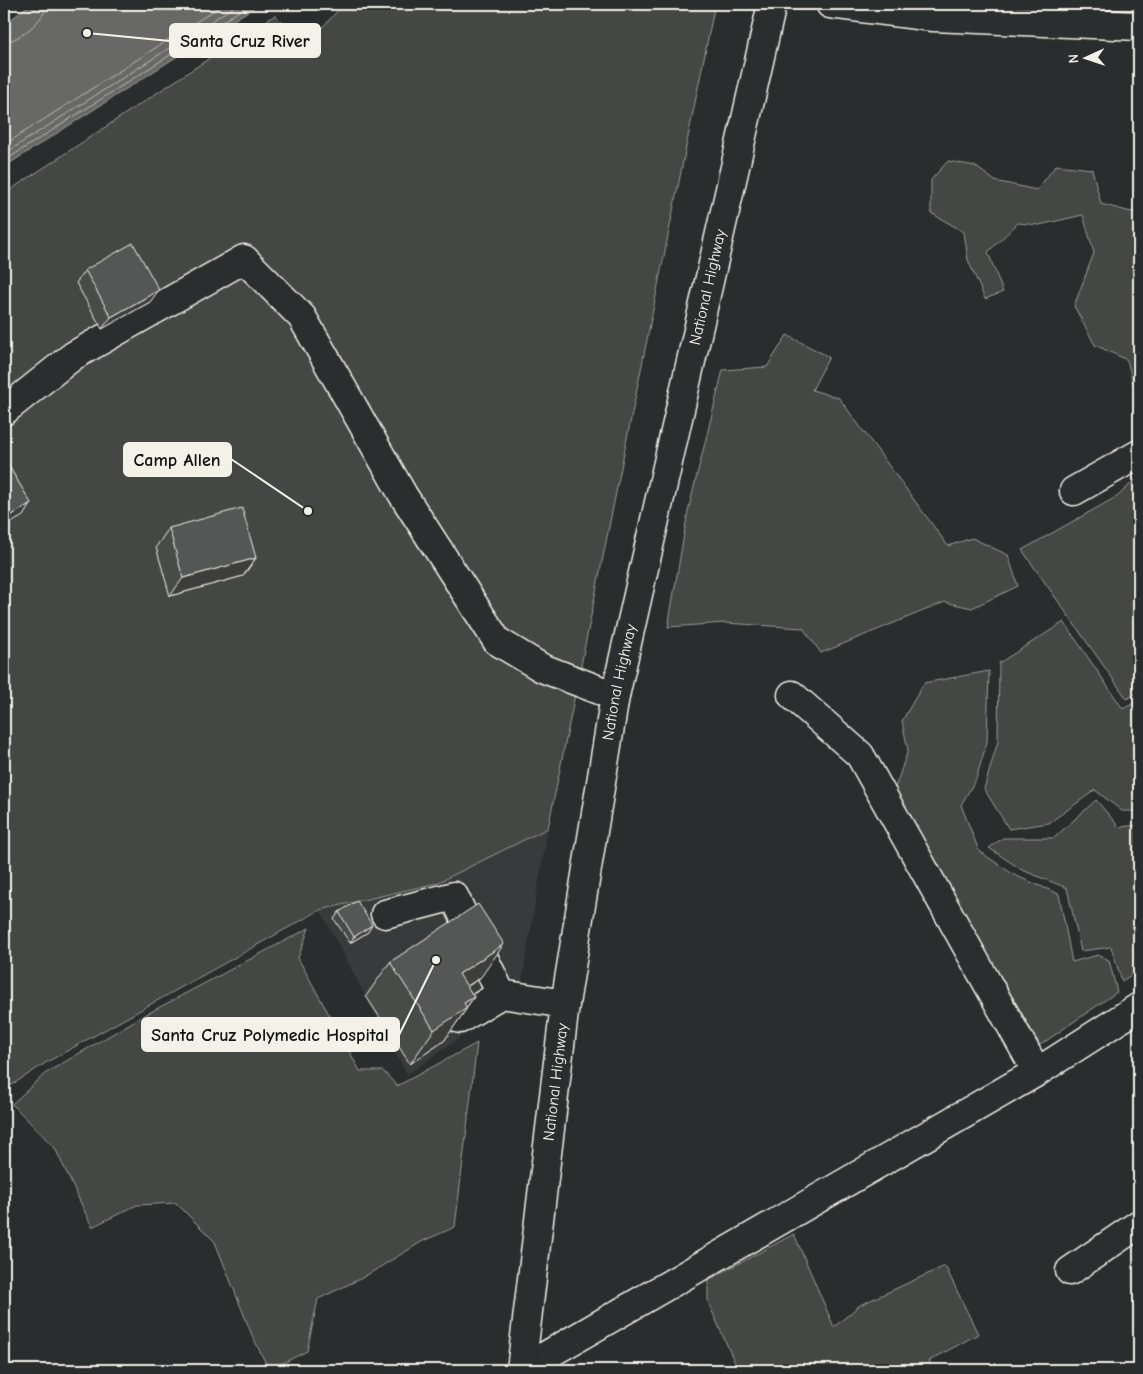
<svg xmlns="http://www.w3.org/2000/svg" width="1143" height="1374" viewBox="0 0 1143 1374" font-family="'Comic Neue',sans-serif">
<style>
.built{fill:#373a3a}
.green{fill:#444645;stroke:#9c9c96}
.water{fill:#676866;stroke:#9f9f9a}
.lines{fill:none;stroke-linecap:round;stroke-linejoin:round}
.shore{stroke:#bcbab4;stroke-width:1}
.minor-casing{stroke:#f4f1e8;stroke-width:31}
.major-casing{stroke:#f4f1e8;stroke-width:31}
.minor{stroke:#2a2d2e;stroke-width:28}
.major{stroke:#2a2d2e;stroke-width:28}
.wall{fill:#494b4a;stroke:#f4f1e8}
.shaded-wall{fill:#3c3d3c;stroke:#f4f1e8}
.building{fill:#555756;stroke:#f4f1e8}
.labels{text-anchor:middle;dominant-baseline:central;stroke-width:4;stroke-linejoin:round;paint-order:stroke}
.street-label{font-size:16px;fill:#f4f1e8;stroke:#2a2d2e}
.leader{fill:none;stroke:#f4f1e8;stroke-width:2}
.callout-dot{fill:#f4f1e8;stroke:#2a2d2e;stroke-width:2}
.callout{fill:#f4f1e8;stroke:#f4f1e8;stroke-width:2}
.callout-label{font-size:18px;text-anchor:middle;font-weight:bold;fill:#111}
</style>
<rect width="100%" height="100%" fill="#2a2d2e"/>
<filter id="ink" filterUnits="userSpaceOnUse"><feTurbulence type="fractalNoise" baseFrequency=".02" numOctaves="2"/><feDisplacementMap in="SourceGraphic" scale="10" xChannelSelector="R" yChannelSelector="G"/><feConvolveMatrix kernelMatrix="1 2 1 2 8 2 1 2 1" color-interpolation-filters="sRGB"/></filter>
<g filter="url(#ink)">
<path class="built" d="M548,828L517,1010L492,1015L407,1075L320,910L437,883Z"/>
<path class="green" d="M344,4H715L548,828L437,883L320,910L47,1062L4,1090V194L275,15L305,46Z
M1008,4H1111L1112,12Z
M948,161L975,166L995,181L1037,190L1056,165L1092,169L1101,204L1131,212L1139,209V426L1137,399L1127,360L1095,345L1074,306L1094,253L1083,215L1039,225L1018,223L988,252L1003,292L985,299L968,260L964,232L931,213V180Z
M787,335L829,357L812,390L839,398L948,546L972,538L1008,555L1018,586L972,608L945,602L821,653L803,628L725,623L668,627L688,511L723,370L767,367Z
M1139,476V692L1127,699L1022,550L1118,496Z
M1064,622L1123,709L1139,700V811H1122L1095,790L1049,823L1009,829L984,789L998,741L999,663Z
M989,671L987,742L976,779L961,805L979,851L1014,875L1059,894L1072,962L1098,955L1109,960L1117,992L1040,1045L894,791L908,750L902,721L924,683Z
M1096,800L1119,827L1139,825V970L1122,981L1111,947L1081,951L1067,888L1022,870L989,848L1003,838H1054Z
M309,928L298,958L360,1071H383L397,1086L477,1043L455,1227L423,1241L362,1278L318,1299L307,1351L269,1370L252,1335L215,1242L176,1203L137,1205L92,1227L55,1148L12,1104L46,1073L141,1017Z
M794,1234L834,1327L860,1305L945,1266L978,1334L929,1361L934,1370H738L708,1302V1280Z"/>
<path class="water" d="M30,4H259L4,167V25Z"/>
<g class="lines">
<path class="shore" d="M4,42C19,41 46,19 47,4
M4,145L224,4
M4,154L238,4
M4,161L250,4"/>
<defs>
<path id="minor" d="M830,4L933,17L1139,26
M4,411L73,356L244,259L302,317L403,495L497,641L542,668L615,696
M1074,491L1139,454
M792,695L860,755L1037,1072
M385,914L454,896L501,994L460,1019
M501,994L565,1004
M1070,1271L1139,1224
M521,1370L1037,1072L1139,1007"/>
<g id="major">
<path id="s1" d="M521,1370L565,1004L615,696L772,4"/>
</g>
</defs>
<use href="#minor" class="minor-casing"/>
<use href="#major" class="major-casing"/>
<use href="#minor" class="minor"/>
<use href="#major" class="major"/>
</g>
<path class="wall" d="M85,270L150,302L102,329L76,283Z
M169,528L256,558L243,576L170,596L156,547Z
M339,912L368,932L350,943L334,919Z
M390,962L481,977L467,987L474,997L467,1007V1008L444,1041L410,1064L366,996Z"/>
<path class="shaded-wall" d="M159,290L150,302L102,329L111,317Z
M31,503L23,516L4,527V520Z
M256,558L243,576L170,596L183,578Z
M372,925L368,932L350,943L354,937Z
M504,944L481,977L435,1007L459,974Z
M474,997L465,1009L467,1008L444,1041L410,1064L434,1030L464,1003Z"/>
<path class="building" d="M133,243L159,290L111,317L85,270Z
M4,458L31,503L4,520Z
M242,508L256,558L183,578L169,528Z
M357,901L372,925L354,937L339,912Z
M478,904L504,944L459,974L474,997L464,1003L467,1008L434,1030L390,962Z"/>
</g>
<g class="labels">
<g class="street-label">
<text stroke="none"><textPath href="#s1" startOffset="1100">National Highway</textPath></text>
<text stroke="none"><textPath href="#s1" startOffset="695">National Highway</textPath></text>
<text stroke="none"><textPath href="#s1" startOffset="290">National Highway</textPath></text>
</g>
</g>
<path class="leader" d="M87 33L170 41M308 511L231 459M436 960L399 1035"/>
<g class="callout-dot">
<circle cx="87" cy="33" r="5"/>
<circle cx="308" cy="511" r="5"/>
<circle cx="436" cy="960" r="5"/>
</g>
<g class="callout">
<rect x="170" y="24" width="150" height="33" rx="5"/>
<rect x="124" y="443" width="107" height="33" rx="5"/>
<rect x="142" y="1018" width="257" height="33" rx="5"/>
</g>
<g class="callout-label">
<text x="245" y="47">Santa Cruz River</text>
<text x="177" y="466">Camp Allen</text>
<text x="270" y="1041">Santa Cruz Polymedic Hospital</text>
</g>
<rect width="1143" height="1374" fill="none" stroke="#2a2d2e" stroke-width="20"/>
<rect x="10" y="10" width="1123" height="1354" fill="none" stroke="#f4f1e8" stroke-width="2" filter="url(#ink)"/>
<g transform="translate(1086 58) rotate(267)" stroke="#2a2d2e" stroke-width="4" paint-order="stroke">
<path d="M0-4L9 19L0 12L-9 19Z" fill="#f4f1e8"/>
<text y="-8" font-size="14" font-weight="bold" text-anchor="middle" fill="#f4f1e8">N</text>
</g>
</svg>
